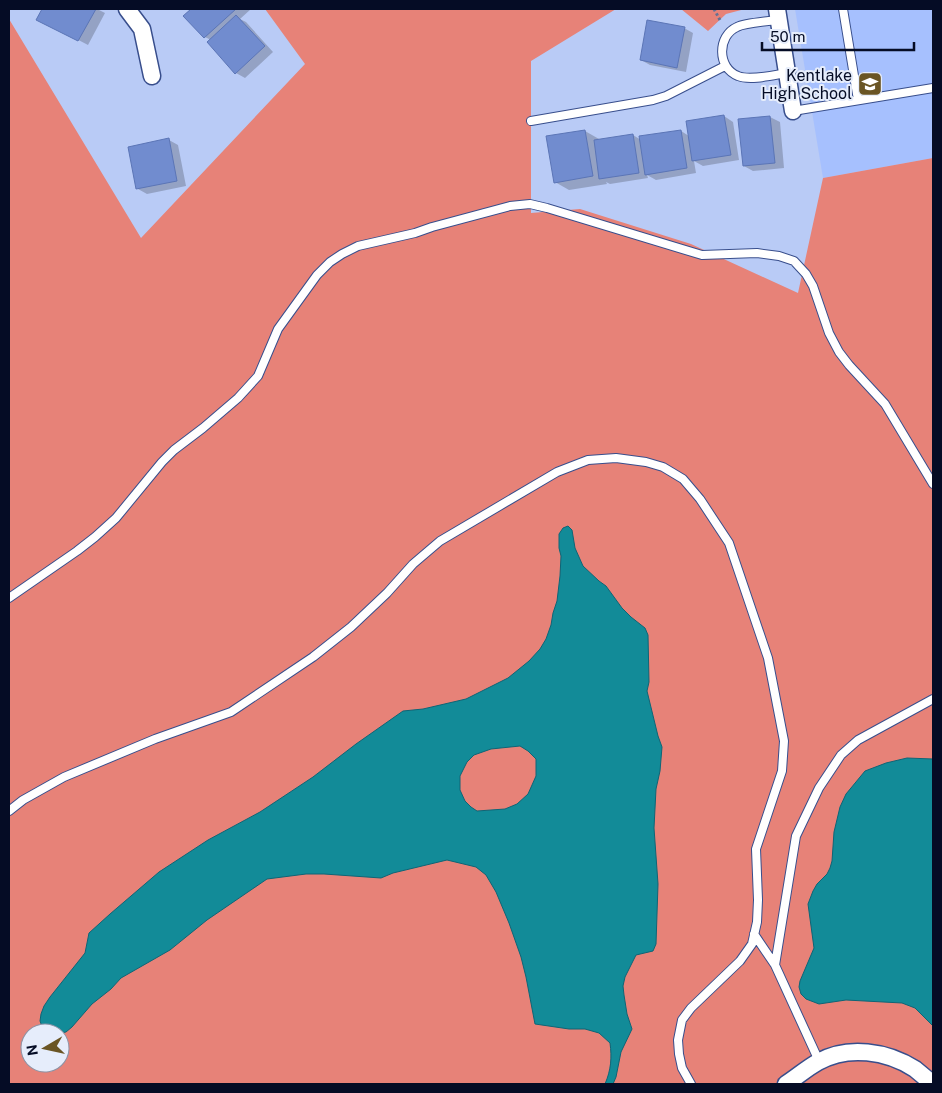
<svg xmlns="http://www.w3.org/2000/svg" width="942" height="1093" viewBox="0 0 942 1093" font-family="'Public Sans',sans-serif">
<style>
.built{fill:#a6c0fe}
.green{fill:#e78278;fill-rule:evenodd}
.water{fill:#128b98;stroke:#0e6576;fill-rule:evenodd}
.shadow{fill:#0003}
.building{fill:#718ccf;stroke:#5b75b6}
.lines{fill:none;stroke-linecap:round;stroke-linejoin:round}
.service-casing{stroke:#384e8c;stroke-width:10}
.minor-casing{stroke:#384e8c;stroke-width:19}
.path{stroke:#647194;stroke-width:3;stroke-dasharray:2.5 2.5;stroke-linecap:butt}
.service{stroke:#fff;stroke-width:8}
.minor{stroke:#fff;stroke-width:16}
.labels{text-anchor:middle;dominant-baseline:central;stroke-width:4;stroke-linejoin:round;paint-order:stroke}
.poi-label{font-size:16px;fill:#050c25;stroke:#e6edfb;text-anchor:end}
</style>
<rect width="100%" height="100%" fill="#b9cbf6"/>
<path class="built" d="M795,9H933V158L823,178Z"/>
<path class="green" d="M265,9H616L531,61V213L580,209L691,244L798,293L823,178L933,158V1084H9V19L141,238L305,64ZM30,1033H60V1063H30Z
M681,9H745L726,14L708,31Z"/>
<path class="water" d="M568,526L572,530L575,548L583,566L599,581L606,586L622,608L631,617L645,628L648,635L649,682L647,691L658,736L662,747L660,771L656,789L654,828L658,884L656,944L653,951L636,955L625,977L623,986L624,995L627,1014L632,1029L621,1052L616,1077L613,1084H605C611,1070 612,1058 610,1043L599,1033L585,1029H569L535,1024L526,977L521,957L509,923L496,892L486,875L476,867L447,860L393,873L381,878L324,874H306L267,879L207,920L170,950L121,978L111,989L92,1004L72,1027L66,1032L60,1033H48L43,1029L40,1021L41,1014L44,1006L50,997L85,953L89,933L110,914L159,872L208,840L260,812L313,777L356,744L403,711L423,709L466,699L508,678L529,661L540,649L546,639L551,625L553,613L557,601L560,576L561,556L559,548V534L563,528ZM520,746L528,751L536,759V776L528,794L517,804L505,809L477,811L471,807L465,801L460,790V776L467,762L474,755L491,749Z
M907,758L933,759V1026L915,1008L902,1003L846,1000L819,1004L806,999L801,994L799,987L800,981L814,948L808,904L813,891L817,884L827,874L830,868L832,861L834,832L840,807L846,794L865,771L886,763Z"/>
<path class="shadow" d="M44,9H97L105,13L88,45L38,19Z
M192,9H251L240,19L246,22L273,52L245,78L236,73L211,40L205,37L185,16Z
M684,28L693,33L686,72L650,65L641,60Z
M724,116L733,122L739,160L703,166L694,161L696,173L656,180L647,175L648,178L610,184L606,182L607,184L569,190L555,182L585,131L599,139V140L633,135L641,140L681,131L689,136Z
M770,117L780,122L784,168L753,171L744,166L740,120Z
M169,140L178,145L186,186L147,194L138,189Z"/>
<path class="building" d="M42,9H96L78,41L36,20Z
M191,9H236L204,38L183,16Z
M236,15L265,46L235,74L207,42Z
M647,20L685,27L677,68L640,60Z
M724,115L731,155L692,161L686,121Z
M770,116L775,163L743,166L738,119Z
M585,130L593,176L554,183L546,136Z
M681,130L687,168L645,175L639,136Z
M633,134L639,173L599,179L594,140Z
M169,138L177,181L136,189L128,147Z"/>
<g class="lines">
<defs>
<path id="service" d="M843,9L858,100
M779,20C769,21 745,23 737,27C717,36 717,68 738,76C750,81 774,75 787,73
M793,111L933,88
M531,121L653,100L666,96L725,66
M9,598L77,551L95,537L116,518L162,462L174,450L203,428L238,398L258,376L278,329L317,275L330,262L342,254L358,246L415,233L432,227L510,206L530,204L547,208L702,255L757,253L779,256L794,261L806,274L813,286L829,333L839,352L849,365L885,404L933,484
M9,811L23,800L64,777L155,739L231,712L313,657L351,627L387,593L413,564L440,541L557,472L588,460L616,458L646,462L663,467L683,479L700,499L729,543L768,658L784,741L782,771L756,849L758,900L757,922L752,944L740,961L691,1008L682,1020L678,1040L679,1054L682,1068L691,1084
M754,934L775,965
M819,1061L775,965L796,836L819,788L841,755L858,740L933,699"/>
<path id="minor" d="M127,9L142,29L152,76
M777,9L793,111
M786,1084C797,1077 807,1068 818,1062C848,1045 887,1051 915,1069C921,1074 927,1079 933,1084"/>
</defs>
<use href="#service" class="service-casing"/>
<use href="#minor" class="minor-casing"/>
<path class="path" d="M714,9L721,22"/>
<use href="#service" class="service"/>
<use href="#minor" class="minor"/>
</g>
<defs>
<symbol id="school-square" viewBox="-11 -11 22 22"><rect x="-9" y="-9" width="18" height="18" rx="4" fill="#6a5524" stroke="#e6edfb"/><path d="M0-5L7-2L0 1L-7-2ZM-4 1L0 2.5L4 1V4Q0 6-4 4Z" fill="#fff"/></symbol>
</defs>
<g fill-rule="evenodd">
<use href="#school-square" x="856" y="70" width="28" height="28"/>
</g>
<g class="labels">
<g class="poi-label">
<text x="852" y="75">Kentlake<tspan x="852" dy="18">High School</tspan></text>
</g>
</g>
<rect width="942" height="1093" fill="none" stroke="#050c25" stroke-width="20"/>
<g transform="translate(45 1048) rotate(261)"><circle r="24" fill="#e6edfb" stroke="#8c93a5"/>
<path d="M0-4L9 19L0 12L-9 19Z" fill="#6a5524"/>
<text y="-8" font-size="14" font-weight="bold" text-anchor="middle" fill="#050c25">N</text>
</g>
<path d="M762 42v8h152v-8" fill="none" stroke="#050c25" stroke-width="2.5"/>
<text x="770" y="42" font-size="15" fill="#050c25" stroke="#e6edfb" stroke-width="4" paint-order="stroke">50 m</text>
</svg>
